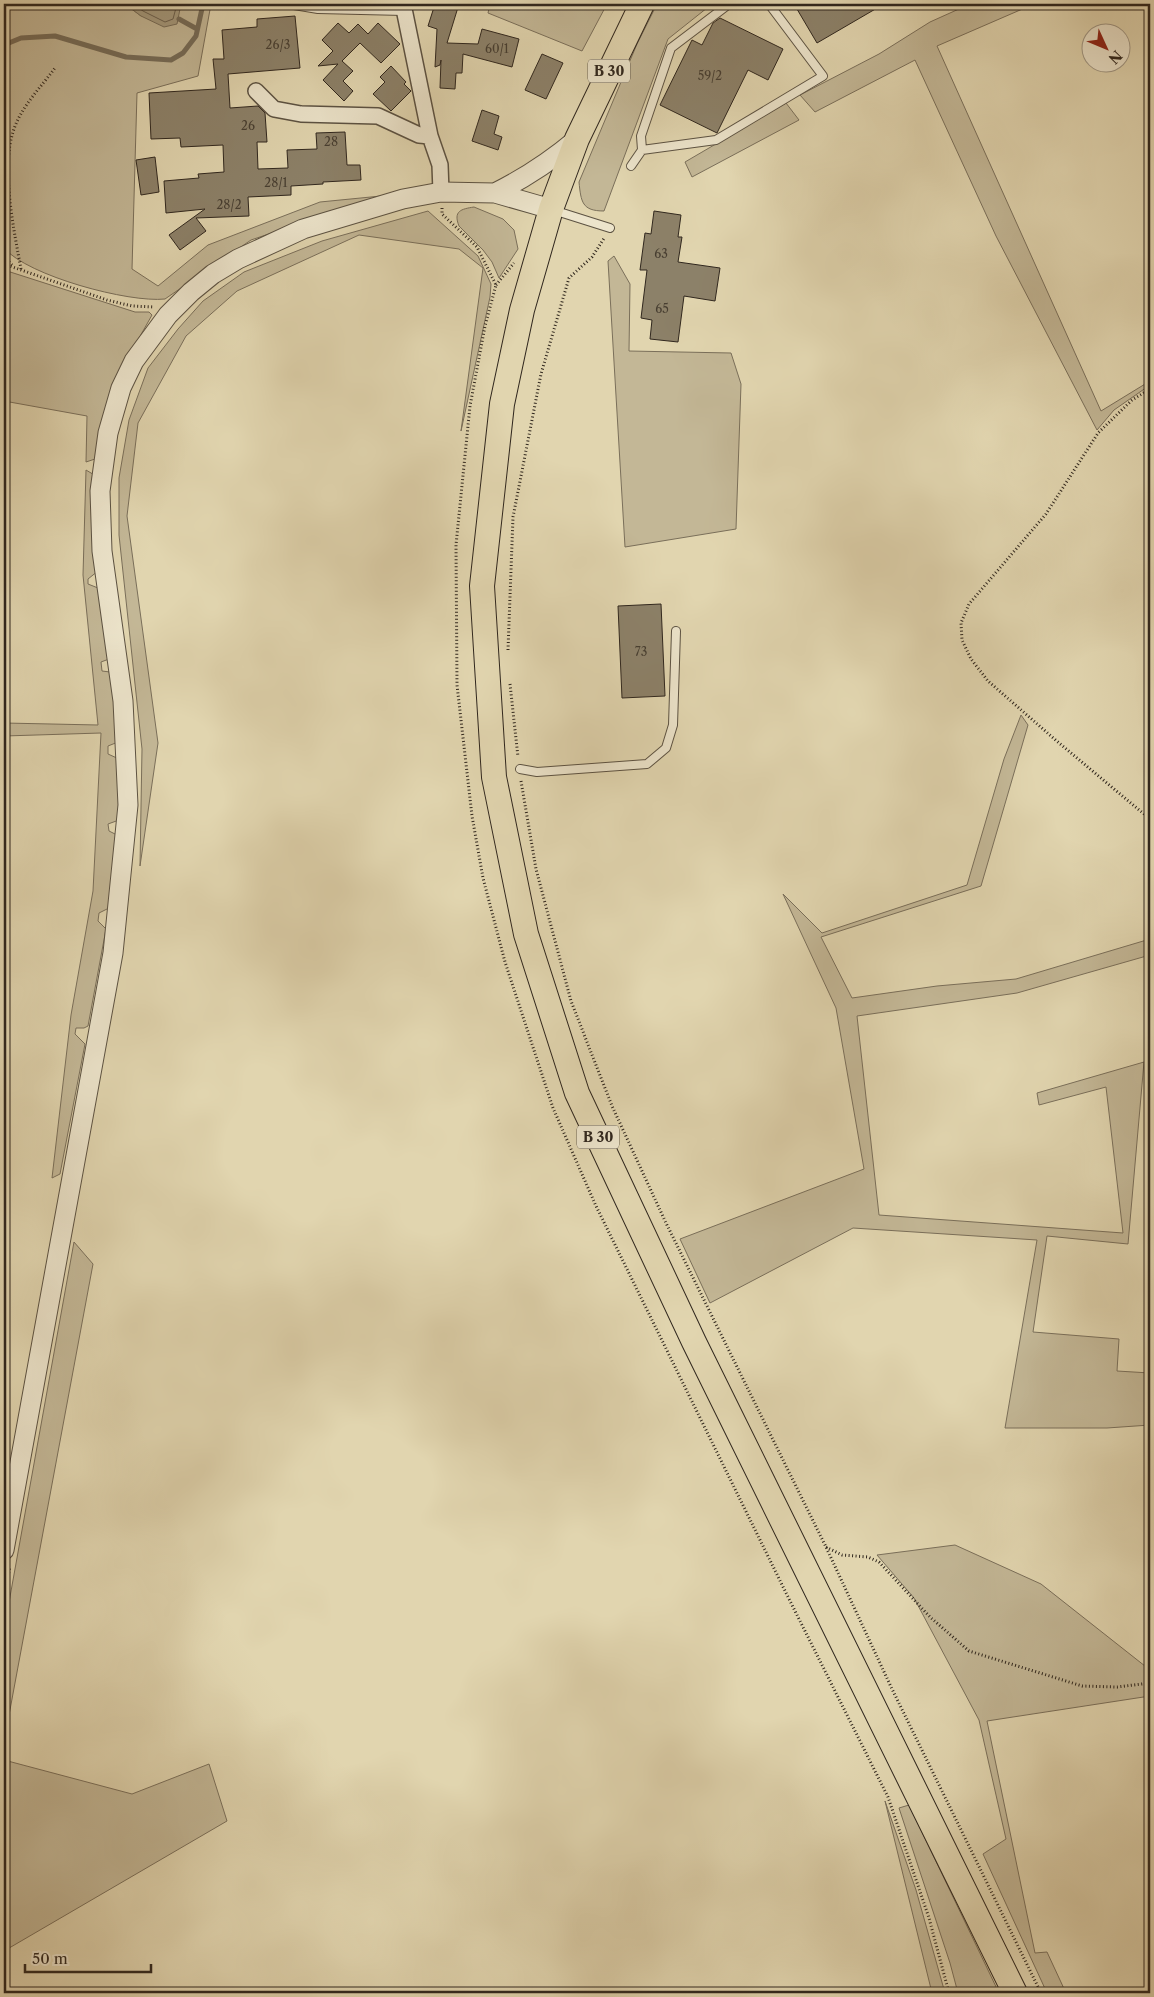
<svg xmlns="http://www.w3.org/2000/svg" width="1154" height="1997" viewBox="0 0 1154 1997" font-family="'Libre Caslon Text',serif">
<style>
.green{fill:#c3b796;stroke:#7a6f5a}
.water{fill:#a59a7e;stroke:#766c58}
.lines{fill:none;stroke-linecap:round;stroke-linejoin:round}
.shore{stroke:#6a604e;stroke-width:1}
.stream{stroke:#766c58;stroke-width:5}
.building{fill:#8c8169;stroke:#30271e}
.service-casing{stroke:#5c5242;stroke-width:10}
.minor-casing{stroke:#5c5242;stroke-width:18}
.tertiary-casing{stroke:#5c5242;stroke-width:21}
.primary-casing{stroke:#30271e;stroke-width:26}
.path{stroke:#30271e;stroke-width:3;stroke-dasharray:1 2.5;stroke-linecap:butt}
.service{stroke:#ece4cb;stroke-width:8}
.minor{stroke:#ece4cb;stroke-width:15}
.tertiary{stroke:#ece4cb;stroke-width:19}
.primary{stroke:#e1d5af;stroke-width:24}
.labels{text-anchor:middle;dominant-baseline:central;stroke-width:4.5;stroke-linejoin:round;paint-order:stroke}
.number-label{font-size:12px;fill:#473e31}
.shield{fill:#ece4cb;stroke:#686052;stroke-width:1}
.shield-label{font-size:14px;font-weight:bold;fill:#30271e}
</style>
<rect width="100%" height="100%" fill="#e1d5af"/>
<filter id="stains"><feTurbulence type="fractalNoise" baseFrequency=".004" numOctaves="4"/><feColorMatrix values="0 0 0 0 .2 0 0 0 0 .09 0 0 0 0 .02 0 0 0 .5 -.17"/></filter>
<radialGradient id="worn" r=".72"><stop offset=".6" stop-color="#630" stop-opacity="0"/><stop offset="1" stop-color="#630" stop-opacity=".3"/></radialGradient>
<path class="green" d="M4,4H125L141,16L182,9L181,4H211L198,76L137,93L132,269L158,286L208,245L320,202L381,196L251,240L165,299C129,303 28,276 4,248Z
M490,4H607L582,51L488,13Z
M657,4H712L668,39L604,211C582,211 581,202 579,182L637,44Z
M970,4H1034L937,46L1101,411L1150,381V385L1114,410L1097,430L996,236L915,60L815,112L800,95L879,54L930,22Z
M786,103L799,120L692,177L685,162Z
M474,207L503,219L514,230L518,249L499,278L492,262L483,250L459,226C453,211 461,209 474,207Z
M428,211L478,256L491,284L490,297L461,431L483,268L459,249L359,235L237,291L186,336L138,423L127,516L158,743L140,866L142,749L119,535V478L129,420L148,368L178,329L203,301L244,272L322,241Z
M614,256L630,284L629,351L731,353L741,384L736,529L625,547L608,261Z
M4,270L135,312H149L152,315L125,363L98,458L86,462L87,416L4,401Z
M86,470L96,476L98,571L88,579V584L98,588L109,659L101,662L102,671L110,672L111,674L118,742L108,746V754L119,759V820L108,824L109,831L117,835L109,908L99,913L98,921L106,929L88,1026L84,1028H76L75,1034L85,1044L60,1174L52,1178L71,1015L93,891L101,733L4,736V723L98,725L83,575Z
M1021,715L1028,725L981,886L821,937L852,998L937,986L1016,979L1150,939V955L1017,993L857,1016L879,1215L1123,1233L1106,1087L1039,1105L1037,1093L1144,1062L1128,1244L1047,1236L1033,1332L1119,1339L1117,1371L1150,1373V1425L1107,1428H1005L1037,1240L853,1228L710,1303L680,1239L864,1169L836,1008L783,894L822,933L967,885L1004,759Z
M74,1242L93,1264L4,1742V1630Z
M955,1545L1041,1584L1150,1670V1696L987,1721L1035,1953L1047,1952L1066,1993H1047L983,1854L1006,1839L979,1720L914,1598L877,1555Z
M4,1760L132,1794L209,1764L227,1821L4,1951Z
M885,1801L916,1890L945,1993H932Z
M909,1805L999,1993H958L950,1963L899,1808Z"/>
<path class="water" d="M125,4H181L177,24L164,27L141,16Z"/>
<g class="lines">
<path class="shore" d="M133,4L143,11L165,22L173,19L177,4"/>
<path class="stream" d="M179,19L197,29
M4,45L21,38L55,36L126,57L171,60L183,53L196,36L203,4"/>
</g>
<path class="building" d="M435,4H459L447,43L478,44L482,29L519,39L512,67L463,54L462,73H456L455,89L440,88L441,60L440,65L435,67L437,29L428,26Z
M794,4H884L817,43Z
M295,16L300,68L228,74L230,108L258,106L265,113L267,142H257L258,169L288,168L287,150L317,149L316,133L345,132L347,165H360L361,180L323,182V184L291,186V195L248,197L249,216L196,218L206,231L180,250L169,235L205,209L166,213L164,181L199,178L198,174L224,172L223,145L181,147L180,138L151,139L149,93L216,89L213,59H224L222,30L257,27V19Z
M720,18L783,49L768,80L748,70L717,133L660,105L692,40L702,45L713,23Z
M338,23L349,33L358,24L368,34L378,23L400,44L381,63L360,43L342,61L353,71L343,81L353,91L344,101L323,80L338,64L318,66L333,51L322,40Z
M542,54L563,63L546,99L525,90Z
M391,66L406,82L404,84L411,91L391,111L373,94L385,82L380,77Z
M482,110L499,116L494,134L502,137L498,150L472,141Z
M155,157L159,192L141,195L136,160Z
M654,211L681,215L678,237H682L678,262L720,268L715,301L684,296L678,342L650,339L652,320L641,318L647,270H640L645,233L651,234Z
M661,604L665,696L622,698L618,606Z"/>
<g class="lines">
<defs>
<path id="service" d="M288,4L318,9L404,11
M642,150L716,140L823,76L769,4
M631,166L642,150L641,136L671,48L729,4
M553,210L610,228
M520,769L537,772L647,764L666,748L673,725L676,631"/>
<path id="minor" d="M403,4L430,136L440,165L441,192
M256,91L274,109L301,114L378,116L419,135L430,136"/>
<path id="tertiary" d="M495,193C525,178 551,161 577,139
M4,1550L113,953L128,805L123,701L102,551L100,491L108,433L121,388L134,361L168,315L191,292L213,274L238,259L303,229L403,199L441,192L495,193L551,209"/>
<path id="primary" d="M642,4L577,139L551,209L522,310L502,404L482,586L494,777L526,934L577,1093L694,1342L1015,1993"/>
</defs>
<use href="#service" class="service-casing"/>
<use href="#minor" class="minor-casing"/>
<use href="#tertiary" class="tertiary-casing"/>
<use href="#primary" class="primary-casing"/>
<path class="path" d="M442,208V214L477,247L496,285L485,326L470,406L456,545L457,685L472,816L483,878L505,962L553,1108L596,1206L790,1601L888,1797L929,1918L949,1993
M4,257L12,265
M4,264L107,300L132,306L154,307
M21,269C14,231 1,169 13,132C20,108 41,87 55,68
M496,285L514,263
M1150,389L1132,400L1098,433L1046,514L969,604L961,623L962,640L971,659L988,681L1059,743L1150,819
M508,650L513,517L541,374L569,278L592,257L605,237
M510,684L518,757
M521,781L536,869L571,1001L612,1106L666,1223L826,1547L892,1689L1041,1993
M826,1547L842,1555L868,1557L879,1562L930,1617L969,1651L1082,1686L1117,1687L1150,1683
M4,1597L10,1566"/>
<use href="#service" class="service"/>
<use href="#minor" class="minor"/>
<use href="#tertiary" class="tertiary"/>
<use href="#primary" class="primary"/>
</g>
<g class="labels">
<g class="number-label">
<text x="278" y="44">26/3</text>
<text x="497" y="48">60/1</text>
<text x="710" y="75">59/2</text>
<text x="248" y="125">26</text>
<text x="331" y="141">28</text>
<text x="276" y="182">28/1</text>
<text x="229" y="204">28/2</text>
<text x="661" y="253">63</text>
<text x="662" y="308">65</text>
<text x="641" y="651">73</text>
</g>
<g class="shield">
<rect x="588" y="59.5" width="42" height="23" rx="4"/>
<rect x="577" y="1125.5" width="42" height="23" rx="4"/>
</g>
<g class="shield-label">
<text x="609" y="71">B 30</text>
<text x="598" y="1137">B 30</text>
</g>
</g>
<rect width="1154" height="1997" fill="none" stroke="#e1d5af" stroke-width="20"/>
<rect x="5" y="5" width="1144" height="1987" fill="none" stroke="#30271e" stroke-width="2.5"/>
<rect x="10" y="10" width="1134" height="1977" fill="none" stroke="#30271e"/>
<g transform="translate(1106 48) rotate(134)"><circle r="24" fill="#ece4cb" stroke="#a19886"/>
<path d="M0-4L9 19L0 12L-9 19Z" fill="#8f2418"/>
<text y="-8" font-size="14" font-weight="bold" text-anchor="middle" fill="#30271e">N</text>
</g>
<path d="M25 1964v8h126v-8" fill="none" stroke="#30271e" stroke-width="2.5"/>
<text x="32" y="1964" font-size="15" fill="#30271e" stroke="#ece4cb" stroke-width="4" paint-order="stroke">50 m</text>
<rect width="100%" height="100%" filter="url(#stains)"/>
<rect width="100%" height="100%" fill="url(#worn)"/>
</svg>
